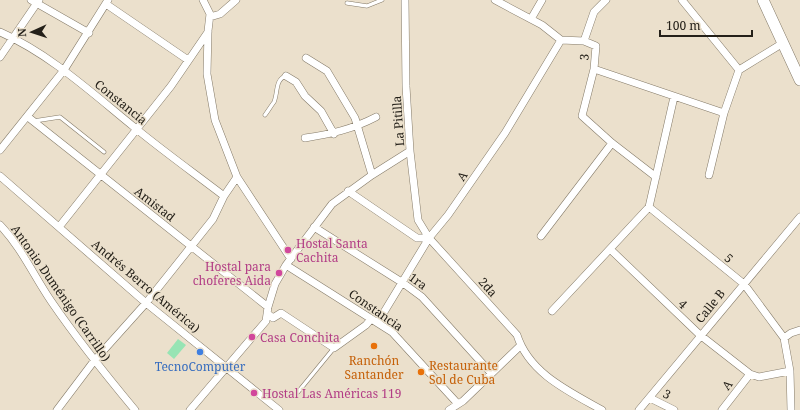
<svg xmlns="http://www.w3.org/2000/svg" width="800" height="410" viewBox="0 0 800 410" font-family="'Noto Serif',serif">
<style>
.green{fill:#97e4b4}
.lines{fill:none;stroke-linecap:round;stroke-linejoin:round}
.service-casing{stroke:#857b69;stroke-width:4.5}
.minor-casing{stroke:#857b69;stroke-width:8}
.primary-casing{stroke:#857b69;stroke-width:12}
.service{stroke:#fff;stroke-width:3.5}
.minor{stroke:#fff;stroke-width:7}
.primary{stroke:#fff;stroke-width:11}
.hotel-dot{fill:#d1479c;stroke:#ebe0cc;stroke-width:1.5}
.food-dot{fill:#e8710a;stroke:#ebe0cc;stroke-width:1.5}
.shop-dot{fill:#3f7fe0;stroke:#ebe0cc;stroke-width:1.5}
.labels{text-anchor:middle;dominant-baseline:central;stroke-width:3;stroke-linejoin:round;paint-order:stroke}
.street-label{font-size:12px;fill:#242019;stroke:#ebe0cc}
.hotel-label{font-size:12px;fill:#b23c85;stroke:#ebe0cc;text-anchor:start}
.food-label{font-size:12px;fill:#c56008;stroke:#ebe0cc}
.shop-label{font-size:12px;fill:#366cbe;stroke:#ebe0cc}
</style>
<rect width="100%" height="100%" fill="#ebe0cc"/>
<path class="green" d="M178,339L186,345L174,359L167,353Z"/>
<g class="lines">
<defs>
<path id="service" d="M347,3L367,6L382,0
M265,115C268,111 271,106 274,102C278,93 275,79 286,76
M34,121L60,117L104,152
M298,392L334,348"/>
<path id="minor" d="M31,0L89,33
M203,0L210,14L208,31L207,74L215,120L237,177L291,259
M405,0L406,86L410,151L418,220L429,238L517,335C529,373 568,391 602,410
M495,0L542,25L561,40L584,41L596,46L594,69L582,116L612,143L656,177
M682,0L739,70
M106,4L188,60
M210,17L220,14L236,0
M531,19L542,0
M0,32C50,54 92,93 134,127C163,151 194,173 224,196
M584,41L594,12L606,0
M0,57L39,0
M306,58L327,71L355,118L372,175
M594,69L724,113
M286,76L296,82L305,96L321,111L334,134
M28,117L268,307
M305,138C331,134 353,129 376,117
M0,150L64,70L108,0
M709,175L724,113L739,70L783,43
M0,176L146,303L279,410
M348,191L417,238H429
M649,207L744,284L784,338L790,371L791,410
M0,225C21,247 34,276 51,301C77,339 105,374 135,410
M59,227L171,86L208,32
M314,227L403,283L422,297L491,373
M541,236L612,143
M610,249L700,335L750,374L759,377L790,371
M286,265L392,332L458,404
M552,311L649,207L674,97
M268,314L273,318L281,313L334,348L366,325L371,319
M378,322L429,238L448,215L505,133L561,40
M784,338L791,333L800,330
M650,398L674,410
M57,410L94,361L146,303L213,219L224,196L237,177
M190,410L266,321L268,307L275,284L286,265L332,204L372,175L410,151
M449,410L463,401L520,346
M639,410L800,217
M722,410L750,374"/>
<path id="primary" d="M763,0L800,80"/>
</defs>
<use href="#service" class="service-casing"/>
<use href="#minor" class="minor-casing"/>
<use href="#primary" class="primary-casing"/>
<use href="#service" class="service"/>
<use href="#minor" class="minor"/>
<use href="#primary" class="primary"/>
</g>
<g class="hotel-dot">
<circle cx="288" cy="250" r="4"/>
<circle cx="279" cy="273" r="4"/>
<circle cx="252" cy="337" r="4"/>
<circle cx="254" cy="393" r="4"/>
</g>
<g class="food-dot">
<circle cx="374" cy="346" r="4"/>
<circle cx="421" cy="372" r="4"/>
</g>
<circle class="shop-dot" cx="200" cy="352" r="4"/>
<g class="labels">
<g class="street-label">
<text transform="translate(584 57) rotate(-85)">3</text>
<text transform="translate(121 102) rotate(39)">Constancia</text>
<text transform="translate(398 121) rotate(-94)">La Pitilla</text>
<text transform="translate(462 176) rotate(-55)">A</text>
<text transform="translate(155 204) rotate(38)">Amistad</text>
<text transform="translate(729 258) rotate(39)">5</text>
<text transform="translate(418 281) rotate(37)">1ra</text>
<text transform="translate(146 286) rotate(40)">Andrés Berro (América)</text>
<text transform="translate(488 287) rotate(48)">2da</text>
<text transform="translate(61 293) rotate(55)">Antonio Duménigo (Carrillo)</text>
<text transform="translate(683 304) rotate(43)">4</text>
<text transform="translate(710 306) rotate(-51)">Calle B</text>
<text transform="translate(376 310) rotate(35)">Constancia</text>
<text transform="translate(727 385) rotate(-52)">A</text>
<text transform="translate(667 394) rotate(27)">3</text>
</g>
<g class="hotel-label">
<text x="296" y="243">Hostal Santa<tspan x="296" dy="14">Cachita</tspan></text>
<text x="271" y="266" text-anchor="end">Hostal para<tspan x="271" dy="14">choferes Aida</tspan></text>
<text x="260" y="337">Casa Conchita</text>
<text x="262" y="393">Hostal Las Américas 119</text>
</g>
<g class="food-label">
<text x="374" y="360">Ranchón<tspan x="374" dy="14">Santander</tspan></text>
<text x="429" y="365" text-anchor="start">Restaurante<tspan x="429" dy="14">Sol de Cuba</tspan></text>
</g>
<g class="shop-label">
<text x="200" y="366">TecnoComputer</text>
</g>
</g>
<g transform="translate(32 32) rotate(267)" stroke="#ebe0cc" stroke-width="3" paint-order="stroke">
<path d="M0-3L7 15L0 10L-7 15Z" fill="#242019"/>
<text y="-6" font-size="11" font-weight="bold" text-anchor="middle" fill="#242019">N</text>
</g>
<path d="M660 30v6h92v-6" fill="none" stroke="#242019" stroke-width="2"/>
<text x="666" y="30" font-size="12" fill="#242019" stroke="#ebe0cc" stroke-width="3" paint-order="stroke">100 m</text>
</svg>
